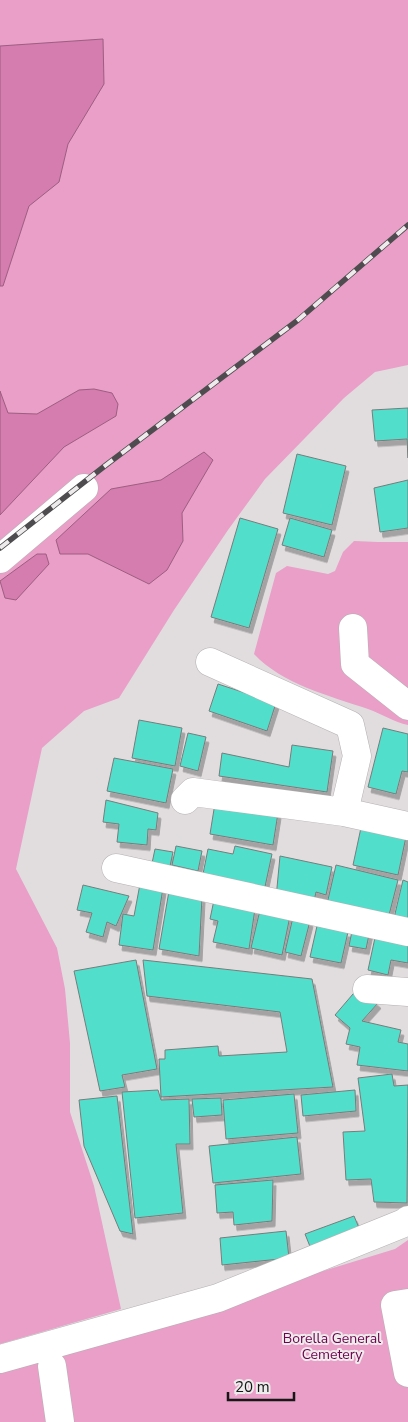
<svg xmlns="http://www.w3.org/2000/svg" width="408" height="1422" viewBox="0 0 408 1422" font-family="'Nunito Sans',sans-serif">
<style>
.green{fill:#e99fc7}
.water{fill:#d57dae;stroke:#9c5e81}
.building{fill:#51decb;stroke:#787c7b;filter:url(#shadow)}
.lines{fill:none;stroke-linecap:round;stroke-linejoin:round}
.minor-casing{stroke:#b4b1b2;stroke-width:29}
.minor{stroke:#fff;stroke-width:28}
.rail-casing{stroke:#4e4c4e;stroke-width:5.5}
.rail{stroke:#eeebec;stroke-width:4;stroke-dasharray:11;stroke-linecap:butt}
.labels{text-anchor:middle;dominant-baseline:central;stroke-width:4;stroke-linejoin:round;paint-order:stroke}
.park-label{font-size:14px;fill:#71014e;stroke:#eeebec}
</style>
<defs>
<filter id="shadow"><feDropShadow dx="3" dy="5.5" stdDeviation="0" flood-color="#0004"/></filter>
</defs>
<rect width="100%" height="100%" fill="#e1dddf"/>
<path class="green" d="M0,0H408V365L375,372L344,398L265,479L228,530L174,610L119,698L84,711L42,748L16,869L57,948L65,989L70,1043V1112L94,1186L121,1309L0,1344Z
M354,541L378,542H408V725C394,722 382,714 368,709C330,696 282,684 254,654L276,573L287,566L328,574L335,571L343,552Z
M408,1240V1422H0V1356L248,1294L395,1249Z"/>
<path class="water" d="M103,39L104,84L68,144L59,182L29,206L3,286H0V46Z
M94,389L112,393L118,404L116,416L64,447L0,515V391L8,413L37,414L79,390Z
M204,452L213,460L182,513L183,541L167,570L149,584L88,554H60L56,540L111,489L161,480Z
M37,554H46L49,564L16,600L5,598L0,581Z"/>
<path class="building" d="M408,408V458L407,439L375,441L372,410Z
M297,454L346,466L332,525L283,513Z
M408,480V528L380,532L374,488Z
M240,518L278,529L249,628L211,617Z
M290,518L332,530L324,557L282,545Z
M218,684L276,703L267,731L209,711Z
M139,720L182,728L175,766L132,758Z
M383,728L408,734V772L402,771L396,794L368,787Z
M188,733L206,737L198,771L180,766Z
M292,745L333,751L327,792L219,776L222,753L289,767Z
M114,758L173,769L166,803L107,791Z
M106,800L158,813L156,830L148,829L147,845L117,842L119,824L103,822Z
M215,803L278,813L273,845L210,834Z
M362,823L407,832L398,875L353,865Z
M176,846L202,851L198,871L172,865Z
M235,846L272,854L263,896L202,879L208,849L233,854Z
M155,849L173,852L169,871L151,868Z
M280,856L332,867L326,895L316,892L313,906L276,898Z
M336,865L398,880L388,919L327,904Z
M403,880L408,882V921L394,918Z
M140,884L163,888L153,950L119,945L123,914L134,916Z
M83,885L129,896L116,926L107,922L103,937L86,932L92,913L77,910Z
M169,891L202,897L199,956L159,949Z
M214,900L255,909L249,949L213,942L218,921L210,919Z
M260,910L290,916L282,955L251,948Z
M293,917L310,921L301,956L285,952Z
M317,926L348,932L341,963L310,957Z
M353,926L370,930L366,949L349,946Z
M376,933L408,939V963L391,960L388,975L368,970Z
M136,960L157,1069L122,1075L125,1087L100,1091L74,971Z
M143,960L312,979L333,1087L161,1097L159,1059H165V1050L218,1046L219,1056L287,1052L280,1012L147,996Z
M359,987L378,1003L362,1021L401,1030L398,1042L408,1044V1071L357,1065L360,1047L346,1044L350,1028L335,1015Z
M392,1074L394,1086L408,1085L407,1203L374,1202L371,1179L346,1180L343,1132L365,1131L358,1078Z
M158,1090L161,1100L189,1099L190,1144H176L183,1213L135,1218L122,1092Z
M355,1090L356,1111L303,1116L301,1095Z
M294,1094L298,1133L226,1139L223,1100Z
M117,1096L133,1234L120,1231L84,1146L79,1100Z
M221,1098L222,1115L194,1117L192,1099Z
M297,1137L301,1174L213,1183L209,1146Z
M273,1180L272,1221L234,1225L233,1212L217,1213L215,1185Z
M354,1216L362,1235L313,1254L305,1234Z
M286,1231L289,1258L222,1265L220,1238Z"/>
<g class="lines">
<defs>
<path id="minor" d="M0,559L84,488
M353,628L355,664L408,706
M210,662L350,725L357,756L344,812
M185,800L193,792L344,812L408,826
M116,868L408,932
M367,989L408,992
M408,1303L395,1305L408,1373
M0,1359L218,1298L404,1223L408,1220
M52,1366L60,1422"/>
</defs>
<use href="#minor" class="minor-casing"/>
<use href="#minor" class="minor"/>
<defs>
<path id="rail" d="M0,548L106,465L298,320L408,225"/>
</defs>
<use href="#rail" class="rail-casing"/>
<use href="#rail" class="rail"/>
</g>
<g class="labels">
<g class="park-label">
<text x="332" y="1338">Borella General<tspan x="332" dy="16">Cemetery</tspan></text>
</g>
</g>
<path d="M228 1392v8h66v-8" fill="none" stroke="#181718" stroke-width="2.5"/>
<text x="235" y="1392" font-size="15" fill="#181718" stroke="#eeebec" stroke-width="4" paint-order="stroke">20 m</text>
</svg>
